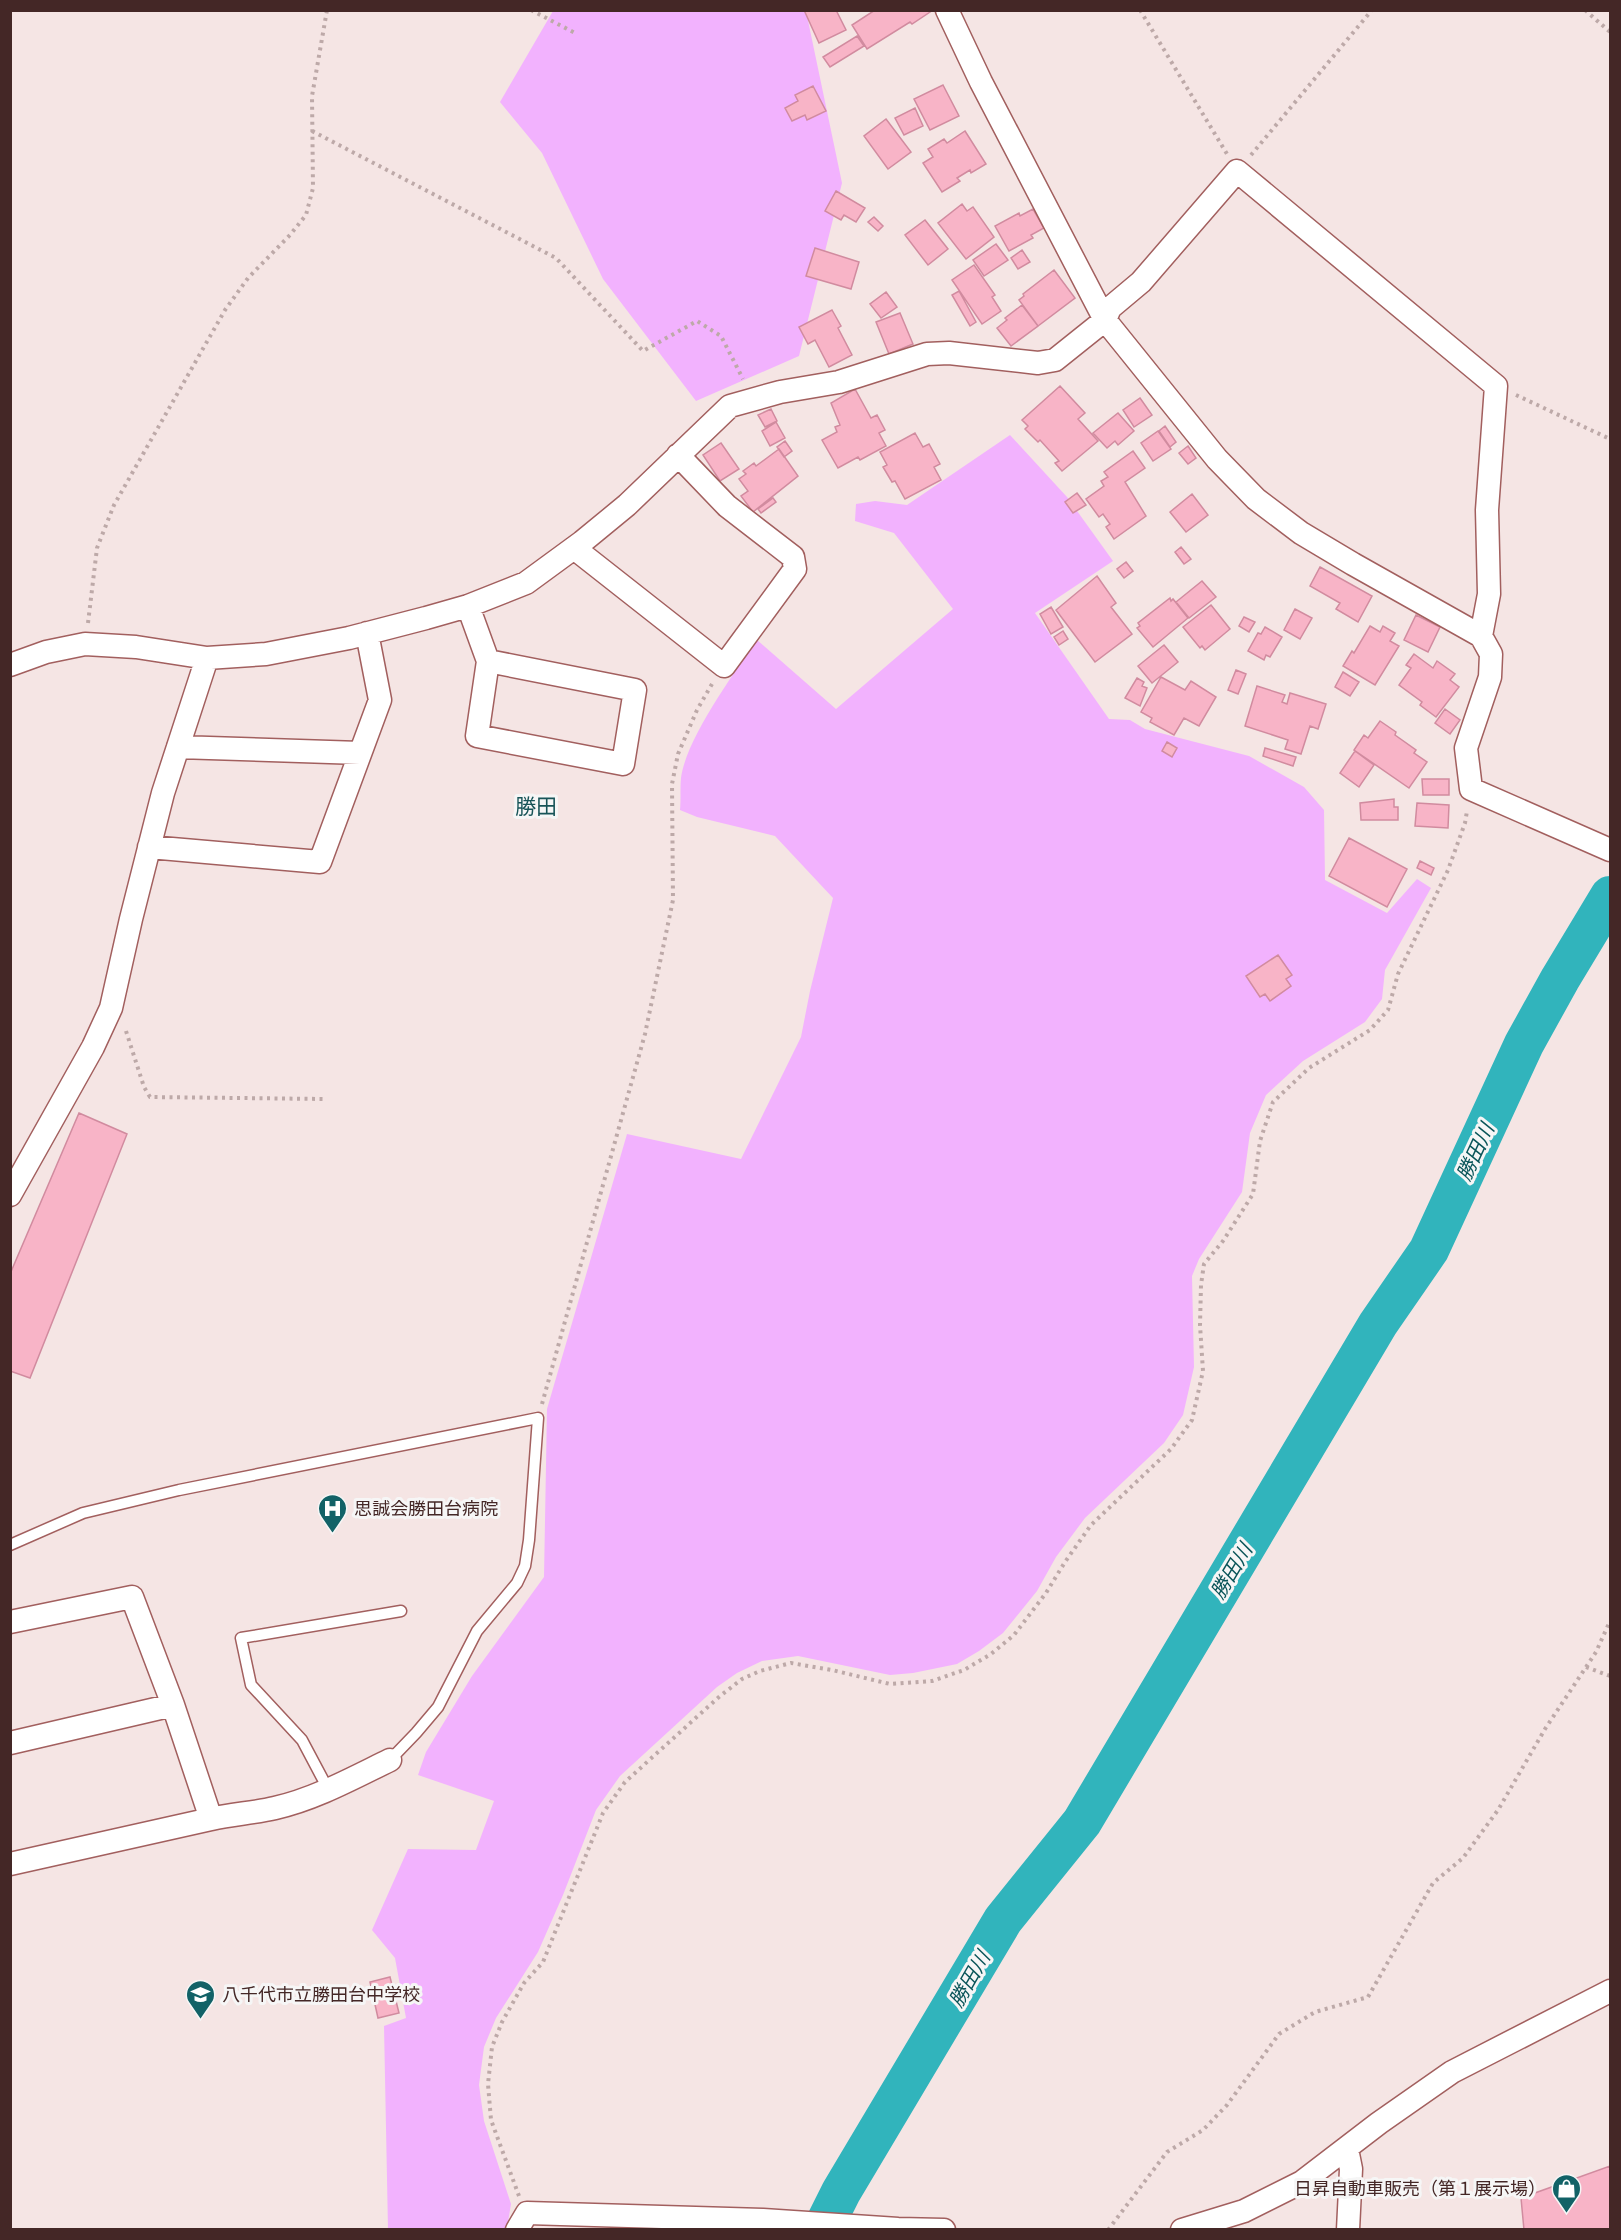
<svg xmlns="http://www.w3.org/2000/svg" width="1621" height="2240" viewBox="0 0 1621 2240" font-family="Mulish,'Noto Sans JP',sans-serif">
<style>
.green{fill:#f2b2fe}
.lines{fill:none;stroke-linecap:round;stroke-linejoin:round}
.river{stroke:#31b4bc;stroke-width:40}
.building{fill:#f8b4c7;stroke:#d18b9f;stroke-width:1.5}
.lane-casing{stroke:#a25f5e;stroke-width:13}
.street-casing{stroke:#a25f5e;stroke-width:25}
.path{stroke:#bda9a8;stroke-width:4;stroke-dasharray:3 4.5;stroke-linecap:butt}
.lane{stroke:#fff;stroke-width:10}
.street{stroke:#fff;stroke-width:22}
.labels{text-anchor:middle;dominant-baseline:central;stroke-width:6;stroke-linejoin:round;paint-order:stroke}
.poi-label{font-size:18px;fill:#442726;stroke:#f6f6f6;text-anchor:start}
.water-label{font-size:20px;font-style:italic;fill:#0a5559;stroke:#f6f6f6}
.quarter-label{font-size:21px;fill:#185458;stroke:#f6f6f6}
</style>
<rect width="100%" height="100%" fill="#f5e5e4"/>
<path class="green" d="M553,11H806L842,183L799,356L696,401L603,279L542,153L500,102Z
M1010,435L1067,497L1113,561L1035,613L1109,719L1130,720L1145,729L1249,756L1304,787L1324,810L1325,880L1387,913L1417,879L1431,888L1385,970L1382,999L1365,1022L1303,1061L1266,1095L1250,1133L1242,1192L1199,1259L1192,1276L1194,1367L1183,1415L1164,1443L1085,1518L1056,1557L1037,1591L1003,1633L979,1651L957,1664L913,1673L890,1675L798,1656L762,1661L737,1673L717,1687L620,1776L596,1810L563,1895L538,1952L496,2018L484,2047L479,2085L484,2121L511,2204L508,2222L505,2229H388L384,2026L406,2018L395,1958L372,1930L408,1849L476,1850L494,1801L418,1775L426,1752L472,1676L544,1577L547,1409L627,1134L741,1159L801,1037L810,991L833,898L775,836L697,817L680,810C681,800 680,788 681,778C686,739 734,673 757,640L836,709L953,609L894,533L855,521L856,504L875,501L907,505Z"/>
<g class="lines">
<path class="river" d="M822,2230L841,2192L1003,1920L1082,1822L1378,1324L1429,1250L1524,1044L1560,979L1610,896"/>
</g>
<path class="building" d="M804,10H836L846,30L819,43Z
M875,10H933L912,24L910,22L867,49L852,25Z
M857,36L864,46L830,67L823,57Z
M943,85L959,116L930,130L914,99Z
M813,86L826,111L807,120L805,115L792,121L785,108L798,101L795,95Z
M915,108L923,126L904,135L895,118Z
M886,119L911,152L888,169L864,136Z
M965,131L986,164L971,173L970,170L957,178L960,181L942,192L923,163L933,157L928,149L944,139L947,143Z
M836,191L865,208L856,222L844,215L841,220L825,211Z
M962,204L967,211L973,207L994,237L966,259L938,223Z
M1033,209L1044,228L1031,235L1033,238L1009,251L995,226L1019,213L1020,216Z
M874,217L883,226L878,231L868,222Z
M925,220L948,249L928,265L905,235Z
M996,244L1008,260L984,276L973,260Z
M815,248L859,262L851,289L806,276Z
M1022,250L1030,262L1018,269L1011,258Z
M974,265L995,295L992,297L1001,311L982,324L952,280Z
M1054,270L1075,298L1038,326L1019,300L1024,296L1023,294Z
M959,291L976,322L970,326L952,295Z
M886,292L897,307L881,318L870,304Z
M1022,305L1038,326L1011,346L997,328L1007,320L1005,318Z
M832,310L841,326L838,328L852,355L829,367L815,340L808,344L799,327Z
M900,313L913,344L889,354L876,322Z
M1060,386L1085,413L1078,419L1098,441L1062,471L1055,463L1059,461L1040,440L1038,442L1025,429L1028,426L1022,420Z
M855,389L871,418L877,415L885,430L879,433L886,446L860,460L858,457L838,468L822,440L837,432L835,427L840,425L831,403Z
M1140,398L1152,415L1134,427L1123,410Z
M771,409L777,421L765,427L758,415Z
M1118,413L1134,431L1118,445L1115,441L1107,448L1093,433Z
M776,422L785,438L770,446L762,431Z
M1165,426L1176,442L1170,447L1159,431Z
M1158,431L1171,449L1153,461L1141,443Z
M915,433L923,447L929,444L940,464L934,467L941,480L905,499L895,481L892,482L883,467L887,465L880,452Z
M785,441L792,451L784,457L777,447Z
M721,443L739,469L720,481L703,455Z
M1188,446L1196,458L1188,464L1179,453Z
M779,449L798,476L753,512L741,496L748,491L739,479L746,474L743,471L754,463L756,466Z
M1133,451L1145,468L1125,482L1146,516L1114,539L1106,527L1110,524L1103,514L1099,517L1086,499L1104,486L1101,481L1108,477L1104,472Z
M1077,493L1086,505L1073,513L1065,502Z
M1192,494L1208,515L1186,532L1170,512Z
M773,498L776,502L761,513L758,509Z
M1181,547L1191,559L1184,564L1175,552Z
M1126,562L1133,571L1124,578L1117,569Z
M1320,567L1372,596L1358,622L1336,609L1340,603L1310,586Z
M1097,576L1116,603L1111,607L1132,634L1095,662L1056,610Z
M1202,581L1216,597L1189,618L1176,602Z
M1170,598L1171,601L1173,599L1188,618L1153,647L1137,628L1140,626L1138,623Z
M1211,605L1230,629L1205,650L1202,646L1200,648L1183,627Z
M1051,607L1063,627L1051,634L1040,614Z
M1295,609L1312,618L1300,639L1284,630Z
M1416,615L1440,627L1428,652L1404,640Z
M1244,617L1255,622L1249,632L1239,626Z
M1370,626L1380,632L1383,626L1395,633L1390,641L1399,646L1375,685L1343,666L1352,651L1354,653Z
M1265,627L1282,637L1270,657L1266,655L1264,660L1248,651L1258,633L1261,634Z
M1063,631L1068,639L1059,645L1054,637Z
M1164,645L1178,662L1152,683L1138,666Z
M1414,654L1433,668L1437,661L1455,674L1450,680L1459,687L1436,717L1420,705L1422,702L1399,685L1411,668L1406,665Z
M1236,670L1246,674L1238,694L1228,690Z
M1343,672L1359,682L1350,696L1335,687Z
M1161,677L1185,690L1191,681L1216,697L1199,726L1184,718L1174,735L1150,722L1152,718L1141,712Z
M1137,678L1144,682L1142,686L1147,688L1140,706L1125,698Z
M1257,686L1285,695L1282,702L1287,704L1290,693L1326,704L1318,729L1310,726L1301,754L1285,749L1288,740L1245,726Z
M1445,709L1460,720L1450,734L1435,723Z
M1380,721L1396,732L1395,735L1416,750L1414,753L1427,762L1409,788L1354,750L1364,735L1368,738Z
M1167,742L1177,748L1172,757L1162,751Z
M1265,748L1296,757L1293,766L1263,756Z
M1355,751L1374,765L1359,787L1340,773Z
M1422,779H1449V795H1423Z
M1394,799V807H1398V820H1361L1360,803Z
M1417,803L1449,805L1448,828L1415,826Z
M1349,838L1407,869L1387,907L1329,876Z
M1420,861L1434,868L1431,875L1417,868Z
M1278,955L1292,975L1286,979L1291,986L1270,1001L1265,994L1260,997L1246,976Z
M79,1113L127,1134L30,1378L10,1371V1274Z
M390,1977L399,2013L378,2018L370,1982Z
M1610,2166V2230H1524L1521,2198Z"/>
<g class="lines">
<defs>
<path id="lane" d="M10,1545L83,1513L179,1490L538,1418L529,1540L525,1566L517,1583L477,1631L438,1707L416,1733L390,1760
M328,1789L302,1740L251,1685L241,1638L401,1611"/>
<path id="street" d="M947,10L981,82L1105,320L1217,459L1256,499L1301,533L1353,564L1481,636L1491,654L1490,677L1466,748L1471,789L1610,850
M574,548L724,666L795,569L793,557L727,506L678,455
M468,606L488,661L477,736L623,764L635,690L488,661
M10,665L46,652L85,644L136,647L207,658L266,654L349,638L426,618L468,606L526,583L582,542L627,505L730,406L780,392L839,382L927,354L949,353L1038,363L1055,360L1105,320L1110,308L1141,282L1237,171L1496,386L1487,510L1489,594L1481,636
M178,747L360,753
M149,847L320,862L380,700L367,633
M10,1195L93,1047L111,1008L131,919L163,793L207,658
M10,1622L132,1597L173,1705L211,1819L10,1864
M10,1743L173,1705
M211,1819C232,1814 254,1813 275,1808C315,1799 353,1778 390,1760
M1347,2149L1351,2169L1348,2230
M517,2230L527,2213L763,2220L898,2229L944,2230
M1182,2230L1244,2211L1302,2182L1379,2123L1452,2072L1610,1991"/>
</defs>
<use href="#lane" class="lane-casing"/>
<use href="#street" class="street-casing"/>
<path class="path" d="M531,10L575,33
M1140,10L1227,154
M1585,10L1610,32
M312,131L556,258L643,351L697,321L721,336L743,379
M1251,155L1372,10
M1516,395L1610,439
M88,623L97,548L114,505L225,310L248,278L290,235L306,215L313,188L312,96L327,10
M126,1031L144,1087L150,1097L325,1099
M542,1404L645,1034L673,900L672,784L678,754L697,710L712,684
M1586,1667L1610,1676
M519,2196L491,2120L488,2084L492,2047L502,2022L524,1983L543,1962L603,1813L625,1782L720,1696L742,1679L760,1671L791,1663L832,1670L890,1684L932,1681L964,1670L991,1654L1014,1635L1046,1593L1065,1562L1091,1525L1171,1449L1192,1420L1203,1371L1200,1325L1201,1285L1204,1264L1223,1241L1253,1194L1260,1141L1273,1102L1309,1068L1370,1030L1388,1010L1398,974L1448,870L1465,823L1467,811
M1108,2230L1167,2152L1203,2130L1227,2105L1279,2034L1315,2012L1368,1997L1433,1883L1463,1858L1498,1810L1545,1729L1596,1652L1610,1621"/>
<use href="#lane" class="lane"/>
<use href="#street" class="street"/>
</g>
<defs>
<symbol id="hospital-pin" viewBox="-11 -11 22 30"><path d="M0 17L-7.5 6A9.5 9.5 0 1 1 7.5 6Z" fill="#126267" stroke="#f6f6f6"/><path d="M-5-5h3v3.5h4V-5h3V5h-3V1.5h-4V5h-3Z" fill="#fff"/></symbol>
<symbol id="school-pin" viewBox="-11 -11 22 30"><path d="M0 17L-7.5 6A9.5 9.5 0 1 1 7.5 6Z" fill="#126267" stroke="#f6f6f6"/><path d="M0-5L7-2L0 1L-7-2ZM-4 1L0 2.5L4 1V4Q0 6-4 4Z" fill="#fff"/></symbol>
<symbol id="shop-pin" viewBox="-11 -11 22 30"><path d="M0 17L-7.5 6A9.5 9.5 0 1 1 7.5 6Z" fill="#126267" stroke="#f6f6f6"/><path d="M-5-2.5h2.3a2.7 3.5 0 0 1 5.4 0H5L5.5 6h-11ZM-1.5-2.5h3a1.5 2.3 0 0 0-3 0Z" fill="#fff"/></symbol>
</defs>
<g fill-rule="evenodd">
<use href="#hospital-pin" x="316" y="1492" width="33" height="45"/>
<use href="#school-pin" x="184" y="1978" width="33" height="45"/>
<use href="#shop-pin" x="1550" y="2172" width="33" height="45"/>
</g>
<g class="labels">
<g class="poi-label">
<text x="354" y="1508">思誠会勝田台病院</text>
<text x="222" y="1994">八千代市立勝田台中学校</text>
<text x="1546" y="2188" text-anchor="end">日昇自動車販売（第１展示場）</text>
</g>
<g class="water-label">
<text transform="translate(1475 1152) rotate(-65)">勝田川</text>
<text transform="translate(1231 1571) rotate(-59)">勝田川</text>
<text transform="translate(969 1979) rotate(-60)">勝田川</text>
</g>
<g class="quarter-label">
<text x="536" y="806">勝田</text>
</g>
</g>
<rect width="1621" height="2240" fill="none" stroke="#442726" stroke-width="24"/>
</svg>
